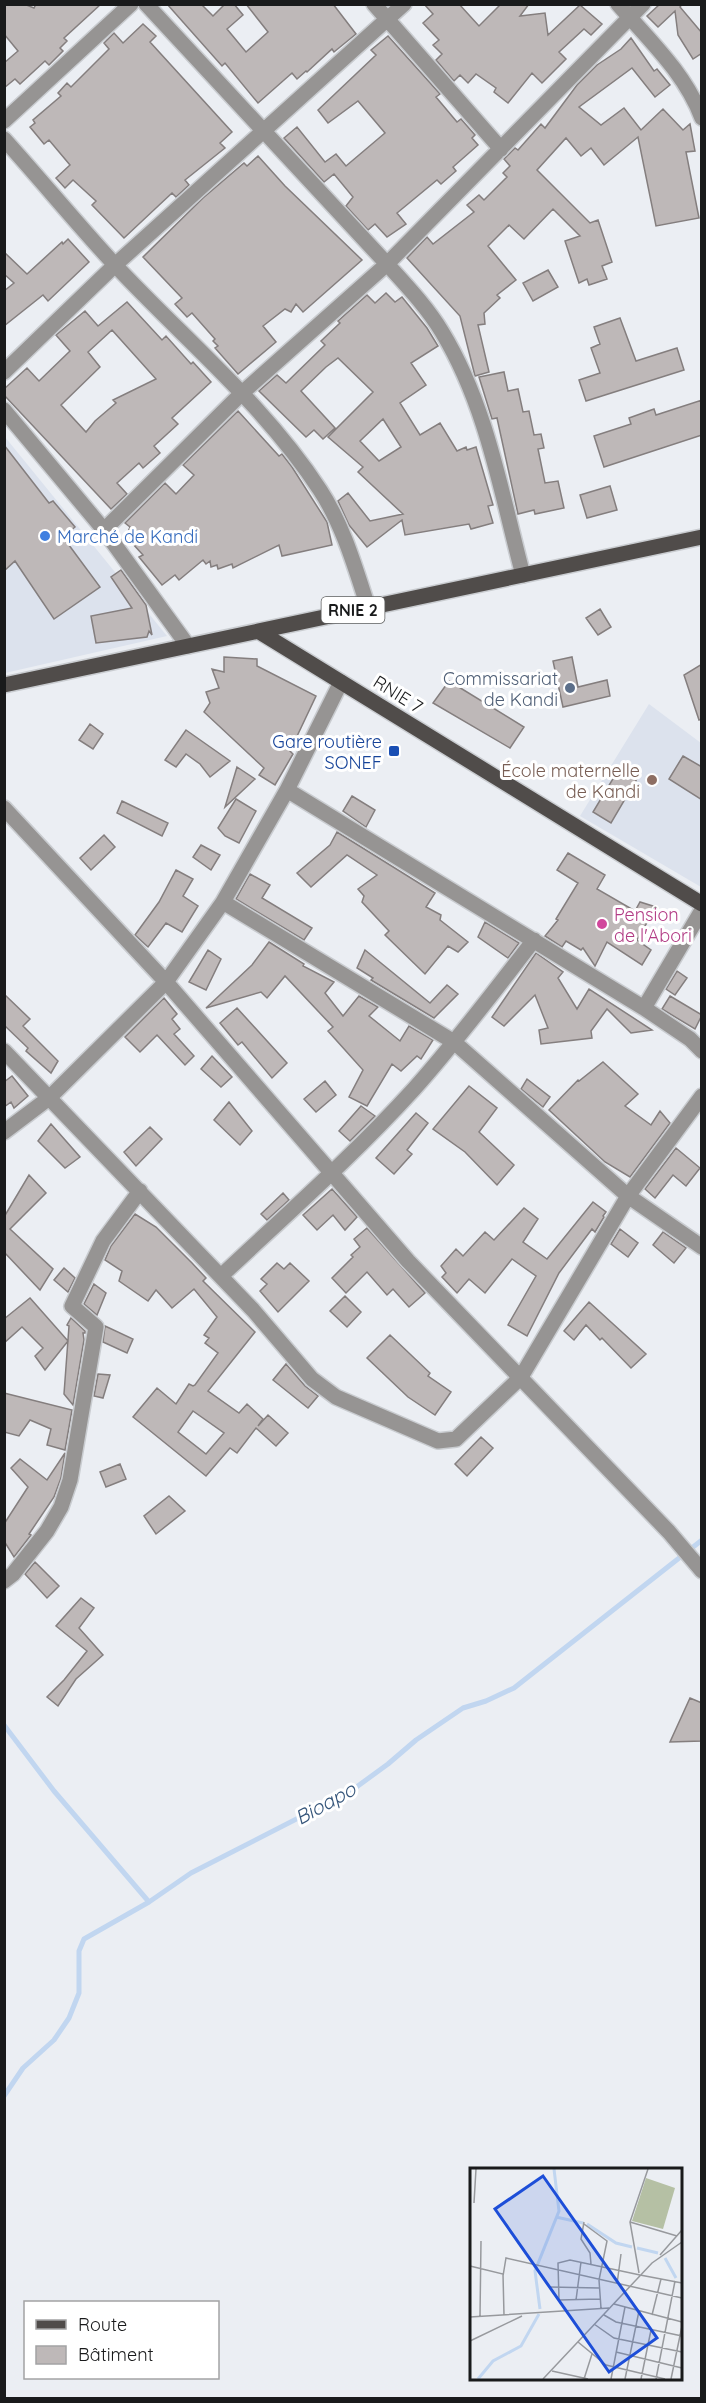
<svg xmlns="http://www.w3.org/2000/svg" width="706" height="2403" viewBox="0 0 706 2403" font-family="Quicksand,sans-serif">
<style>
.built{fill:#dce2ed}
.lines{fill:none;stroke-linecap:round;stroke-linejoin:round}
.stream{stroke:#c1d6f0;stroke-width:5}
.building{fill:#beb8b8;stroke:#847e7e;stroke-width:1.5;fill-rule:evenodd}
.minor-casing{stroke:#c9ccd0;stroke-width:18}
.primary-casing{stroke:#c9ccd0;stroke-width:18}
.minor{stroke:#969493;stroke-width:15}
.primary{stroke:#504c4a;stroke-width:15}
.shop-dot{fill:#3f7fe0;stroke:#fff;stroke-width:2}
.service-dot{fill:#5c6f8a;stroke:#fff;stroke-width:2}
.transit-dot{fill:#1a4fb4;stroke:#fff;stroke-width:2}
.education-dot{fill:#8d6e63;stroke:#fff;stroke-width:2}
.hotel-dot{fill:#d1479c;stroke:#fff;stroke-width:2}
.labels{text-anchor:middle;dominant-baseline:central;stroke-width:6;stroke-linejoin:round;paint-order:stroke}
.shield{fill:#fff;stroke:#5e5f5f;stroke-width:1.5}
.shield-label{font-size:16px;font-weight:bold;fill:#191a1b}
.shop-label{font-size:18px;fill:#366cbe;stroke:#fff;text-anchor:start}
.service-label{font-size:18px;fill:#4e5e75;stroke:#fff;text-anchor:end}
.street-label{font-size:18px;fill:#191a1b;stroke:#fff}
.transit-label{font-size:18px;fill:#164399;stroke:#fff;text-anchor:end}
.education-label{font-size:18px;fill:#785e54;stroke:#fff;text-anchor:end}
.hotel-label{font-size:18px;fill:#b23c85;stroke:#fff;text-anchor:start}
.water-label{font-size:20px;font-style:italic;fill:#35557a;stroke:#fff}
.inset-river{fill:none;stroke:#c1d6f0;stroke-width:3}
.inset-road{fill:none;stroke:#97999d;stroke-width:1.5}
.view{fill:#1d4ed8;fill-opacity:0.15;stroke:#1d4ed8;stroke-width:3}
.inset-edge{fill:none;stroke:#191a1b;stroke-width:3}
</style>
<rect width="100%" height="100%" fill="#ebeef3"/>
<path class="built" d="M5,437L167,636L5,673Z
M649,704L701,743V887L580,816Z"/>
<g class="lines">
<path class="stream" d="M4,1725L54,1791L149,1902
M4,2096L23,2068L54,2040L69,2018L79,1993V1951L84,1939L149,1902L191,1873L351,1791L388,1764L416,1740L463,1708L486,1701L514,1688L702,1540"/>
</g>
<path class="building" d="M4,4H24L34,8L36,4H101L64,38L67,41L60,48L63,51L49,65L45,61L20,84L15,79L4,88V63L18,51L4,34Z
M167,4H201L213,16L225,4H234L243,15L227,29L246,52L268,32L246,4H333L356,34L334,52L332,49L307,72L306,71L297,79L292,73L258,103L225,63L222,66Z
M424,4H459L479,26L501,4H529L520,16L545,13L548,35L580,5L602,24L591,35L584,29L559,52L566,59L542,83L532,73L508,103L494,92L496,88L476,74L468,83L460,75L454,81L436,60L442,54L433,45L439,40L423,23L433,14Z
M660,4H682L680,7L702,33V53L693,59L678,35L675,11L658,27L647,16Z
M143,24L156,36L150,42L232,132L220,143L225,148L185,180L189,185L176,197L172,193L124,238L92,205L96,201L73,180L65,188L56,178L70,165L49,140L44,144L30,127L35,123L33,120L61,96L58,93L67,83L71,87L109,49L104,43L114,33L123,43Z
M388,36L440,94L436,97L457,122L461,119L475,135L472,138L478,145L453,167L456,171L441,184L437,180L397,213L406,224L387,237L375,224L368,230L346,206L353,197L334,174L324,182L284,138L297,127L325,162L336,154L346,166L385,133L358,101L328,123L318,110L376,55L371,50Z
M631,38L654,71L657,69L670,85L655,97L632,68L579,107L601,125L624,108L641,130L663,109L683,130L690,124L695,151L686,152L699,218L656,226L638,137L604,165L591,148L581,156L566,138L537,170L590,223L598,220L612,262L602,266L607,279L589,285L587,279L579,283L565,241L580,236L553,209L524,239L509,225L488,246L516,280L497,295L500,298L484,313L485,324L478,325L489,372L475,376L460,316L407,258L427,237L433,244L474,212L467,205L479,195L484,200L507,177L503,173L510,166L504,159L515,148L518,150L541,124L545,128L577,85L597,65L621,49Z
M258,156L285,186L362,260L303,312L296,304L291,312L285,309L263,326L276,342L238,374L215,348L218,346L213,341L215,339L192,313L187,317L175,304L182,298L143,257L203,198L244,163L247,166Z
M68,239L89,262L48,301L43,295L4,326V291L14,283L4,274V252L27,274L62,242L63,244Z
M548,270L558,287L533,301L523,283Z
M386,293L395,302L402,297L427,328L438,346L411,363L426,385L400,403L420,435L440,423L457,451L466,447L467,450L476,447L493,505L488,506L493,523L471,529L469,524L405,535L402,520L367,547L349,525L338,501L348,493L370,521L403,514L358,472L363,467L328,437L373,392L338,358L326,367L301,391L335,428L323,439L314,430L306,437L259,391L277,375L286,383L325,345L321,341L340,323L338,321L367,295L375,303ZM383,419L401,447L379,461L360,441Z
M127,302L162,340L166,336L191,364L193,362L211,382L172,418L178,424L154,446L160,453L143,468L139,463L117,483L127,494L111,509L4,395V389L27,368L39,381L70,351L56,335L85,311L98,326ZM112,330L156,379L113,400L116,403L95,421L86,432L61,405L100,367L88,352Z
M620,318L636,361L677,348L684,370L586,401L579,380L600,373L591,348L600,344L594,327Z
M504,372L508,391L518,389L523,412L529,411L534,435L541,434L544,448L538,449L545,483L558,481L564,508L535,514L534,510L518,514L497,418L492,419L479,377Z
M702,400V435L604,467L594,436L631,424L629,418L654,409L656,415Z
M238,411L279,456L282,454L292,467L327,522L332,545L282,556L279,545L233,568L232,564L218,569L217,565L211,567L210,561L206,564L203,560L179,580L175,575L162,585L139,557L143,555L133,544L128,532L130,527L125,523L165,483L176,494L194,475L183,465Z
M4,445L49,503L53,501L75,527L63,537L100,587L54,619L15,561L4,571Z
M610,486L617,510L587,518L580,495Z
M121,570L146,605L152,635L149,631L147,637L96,643L91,616L132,608L111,577Z
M600,609L611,627L598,635L586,618Z
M224,657L257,659V666L316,696L290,751L293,754L275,785L259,775L264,768L204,712L210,703L206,692L219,688L212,669L224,672Z
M572,657L578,687L607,680L610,696L563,707L553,661Z
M702,664V719L699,720L684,675Z
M449,681L524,727L510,748L433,703Z
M90,724L103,734L93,749L79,740Z
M186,730L230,761L210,777L200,764L186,754L176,767L165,760Z
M683,756L702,767V800L669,779Z
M237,767L255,779L225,807Z
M620,767L638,777L611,823L593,812Z
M352,796L375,810L366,827L343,811Z
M236,799L256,811L239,843L225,836L218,828Z
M122,801L168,823L162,836L117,813Z
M337,832L435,893L426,907L441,915L440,920L468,942L458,952L448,946L425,974L385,935L389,931L362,902L364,896L358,889L377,875L347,855L311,887L297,873L330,845Z
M104,835L115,847L91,870L80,858Z
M201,845L220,855L211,870L193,857Z
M568,853L605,875L597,889L635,911L640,902L656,907L637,940L651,950L642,965L607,942L595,966L583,948L581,950L566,941L562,947L545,936L558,920L556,919L578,883L557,870Z
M176,870L193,879L183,896L198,906L182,932L166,923L148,947L135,935L159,902Z
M250,874L270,885L262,898L312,928L304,940L236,899Z
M485,922L519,943L508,958L478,937Z
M269,942L304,964L303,966L334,982L325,993L343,1016L359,996L378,1007L369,1016L400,1041L409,1026L433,1040L421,1059L417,1056L401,1071L392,1064L367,1106L349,1097L363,1070L328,1031L333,1027L285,976L267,998L261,992L206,1008L252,965Z
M208,950L221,959L206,990L189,982Z
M365,950L430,1003L447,985L458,994L434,1018L371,980L373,978L357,968Z
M536,953L563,972L558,978L577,1009L589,989L652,1030L631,1033L607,1009L591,1031L592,1038L541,1044L539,1030L548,1028L535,995L504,1026L492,1017Z
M677,971L687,978L675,995L666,989Z
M4,994L30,1019L23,1026L58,1061L51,1073L26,1051L28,1048L4,1025Z
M670,996L702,1015L695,1029L662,1009Z
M164,998L177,1014L172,1019L180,1029L174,1034L194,1056L185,1065L157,1035L140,1052L125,1037Z
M237,1008L287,1063L272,1078L242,1042L238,1045L220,1023Z
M212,1056L232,1077L221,1087L201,1069Z
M603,1062L638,1094L625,1106L651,1125L660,1111L670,1123L630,1177L605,1162L549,1110L578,1080L579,1081Z
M12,1076L28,1096L14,1108L11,1102L4,1107V1082Z
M527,1079L550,1097L543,1107L521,1089Z
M325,1081L336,1095L316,1112L304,1099Z
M469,1086L497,1108L479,1132L514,1165L497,1185L465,1152L433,1129Z
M229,1102L252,1131L240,1145L214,1120Z
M361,1106L375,1116L350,1141L339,1131Z
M416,1113L428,1123L407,1150L412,1154L394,1174L376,1158Z
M51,1124L80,1157L65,1168L38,1141Z
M150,1127L162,1139L136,1166L124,1152Z
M676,1148L700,1168L686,1186L673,1175L655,1198L645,1189Z
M29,1175L46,1193L10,1229L53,1269L40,1290L4,1252V1217Z
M332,1189L357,1217L345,1230L333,1215L317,1230L303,1215Z
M283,1193L289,1200L267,1220L261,1214Z
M593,1202L606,1212L603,1216L604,1217L595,1232L592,1229L559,1273L527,1336L508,1325L536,1276L512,1259L485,1293L469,1279L457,1293L442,1277L446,1273L441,1266L456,1249L463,1256L485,1232L494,1240L524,1208L538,1219L523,1242L547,1259Z
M135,1214L156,1227L192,1263L206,1278L203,1281L255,1332L208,1391L239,1413L247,1404L263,1419L258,1426L268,1415L288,1433L276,1446L256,1428L237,1453L230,1448L206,1476L133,1417L157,1388L176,1404L189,1384L193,1386L195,1385L218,1353L205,1343L209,1338L204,1335L217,1317L194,1289L172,1308L156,1290L148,1301L119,1281L122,1271L105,1260L111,1246ZM193,1411L224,1433L206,1454L178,1432Z
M367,1228L425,1293L409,1307L393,1289L387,1295L367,1272L346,1293L332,1278L353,1257L351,1255L360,1247L354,1239Z
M620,1229L638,1243L628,1257L611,1244Z
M663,1232L686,1248L674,1263L653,1245Z
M277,1263L284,1269L290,1263L309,1281L278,1312L260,1291L267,1284L261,1279Z
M64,1268L75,1278L68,1292L54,1280Z
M94,1284L106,1293L97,1315L84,1304Z
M345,1296L361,1312L347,1327L330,1311Z
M30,1298L68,1341L45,1370L35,1356L43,1348L22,1327L4,1343V1319Z
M589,1302L646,1354L631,1368L602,1338L600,1340L586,1325L574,1340L564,1331Z
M71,1318L85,1331V1333H83L84,1340L73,1405L64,1394L69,1326L67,1325Z
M105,1326L133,1339L127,1353L103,1342Z
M390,1335L430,1373L428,1376L451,1392L435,1415L408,1397L367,1358Z
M286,1364L305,1386L318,1396L308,1408L273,1380Z
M98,1374L110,1375L103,1398L94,1396Z
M4,1393L72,1410L65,1450L47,1445L51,1429L30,1420L19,1436L4,1432Z
M481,1437L493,1448L467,1476L455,1464Z
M65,1453L61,1478L54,1497L29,1534L31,1535L14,1557L4,1541V1524L28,1487L11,1468L20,1459L47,1480Z
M120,1464L126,1479L106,1487L100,1472Z
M169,1496L185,1511L156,1534L144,1516Z
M35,1562L59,1586L47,1598L25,1574Z
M81,1598L94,1608L79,1628L103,1655L76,1679L58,1706L47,1697L64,1680L87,1651L56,1626Z
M690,1698L702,1703V1741L670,1742Z"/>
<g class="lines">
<defs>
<path id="minor" d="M146,4L387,264C406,285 427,307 442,332C487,406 501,493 523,575
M374,4L501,149
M618,4C649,40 685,73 702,118
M4,121L131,4
M4,139C42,181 77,224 115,265C184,339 264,404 320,490C343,525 355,567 368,607
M4,372L115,265L404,4
M4,410L104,530L188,646
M104,530L242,393L387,264L643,4
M287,790L644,1008L690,1039L702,1051
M4,808L166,982L408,1261L669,1532L702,1571
M223,902L454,1042L628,1196L702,1247
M644,1008L702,910
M4,1051L253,1310L312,1379L336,1397L438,1441L456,1439L521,1377L628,1196L702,1096
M4,1132L49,1098L166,982L223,902L287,790L341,682
M221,1276C286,1215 354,1155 414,1089C457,1041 495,990 534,940
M4,1581L13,1574L47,1531L61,1507L70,1480L96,1327L72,1306L103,1241L140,1191"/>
<path id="primary" d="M258,631L702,904
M4,685L702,537"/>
</defs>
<use href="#minor" class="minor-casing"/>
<use href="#primary" class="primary-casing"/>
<use href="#minor" class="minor"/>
<use href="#primary" class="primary"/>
</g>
<circle class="shop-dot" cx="45" cy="536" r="6"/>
<circle class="service-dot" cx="570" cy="688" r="6"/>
<rect class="transit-dot" x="388" y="745" width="12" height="12" rx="3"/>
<circle class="education-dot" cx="652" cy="780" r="6"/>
<circle class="hotel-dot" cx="602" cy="924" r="6"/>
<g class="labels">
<rect class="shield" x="321.5" y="597" width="63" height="26" rx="4.5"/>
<g class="shield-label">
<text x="353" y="610">RNIE 2</text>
</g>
<g class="shop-label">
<text x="57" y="536">Marché de Kandi</text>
</g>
<g class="service-label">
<text x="558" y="678">Commissariat<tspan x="558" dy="21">de Kandi</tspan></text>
</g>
<g class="street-label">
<text transform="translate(398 694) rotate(32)">RNIE 7</text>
</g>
<g class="transit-label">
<text x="382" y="741">Gare routière<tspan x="382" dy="21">SONEF</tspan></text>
</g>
<g class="education-label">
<text x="640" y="770">École maternelle<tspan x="640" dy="21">de Kandi</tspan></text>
</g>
<g class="hotel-label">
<text x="614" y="914">Pension<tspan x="614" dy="21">de l'Abori</tspan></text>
</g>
<g class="water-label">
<text transform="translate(325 1803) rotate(-29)">Bioapo</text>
</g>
</g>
<g transform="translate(470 2168)">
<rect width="212" height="212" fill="#ebeef3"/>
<path d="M176,10L205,20L193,61L162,53Z" fill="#b5c0a4"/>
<path class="inset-river" d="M86,49L113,55M117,56L146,75L162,79M167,80L188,85M195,90L206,110M70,141L65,103L89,43L84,1M8,211L23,193L51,178L69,146"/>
<path class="inset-road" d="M4,35L6,1M114,54L111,71L120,85L121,96M160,54L207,68M114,56L137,73L129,112L131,140M190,87L212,62M0,98L33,106L34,147M169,105L160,54L178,1M170,107L212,115M33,108L36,90L212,130M147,116L151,86M79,119L129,120M130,131L89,132L88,95L100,92L170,107M106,132L111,94M144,136L212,154M134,147L146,154L212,168M182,147L191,111M10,148L11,73M0,149L139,140M124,156L144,170L212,184M0,173L52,148M108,174L136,197L195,211M146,184L212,200M82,203L118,211M73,211L182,95L212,74M114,211L122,186M141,211L155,139M155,211L169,143M171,211L181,162M186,211L205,113M201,211L212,158"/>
<path class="view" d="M73,8L187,170L139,204L25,41Z"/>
<rect width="212" height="212" class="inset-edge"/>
</g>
<rect width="706" height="2403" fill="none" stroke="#191a1b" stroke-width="12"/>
<rect x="24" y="2301" width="195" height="78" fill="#ffffff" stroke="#a3a3a4" stroke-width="1.5"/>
<rect x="36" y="2320" width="30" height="9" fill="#504c4a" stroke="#a3a3a4" stroke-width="1.5"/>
<text x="78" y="2331" font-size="18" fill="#191a1b">Route</text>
<rect x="36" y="2346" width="30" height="18" fill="#beb8b8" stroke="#a3a3a4" stroke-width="1.5"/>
<text x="78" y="2361" font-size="18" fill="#191a1b">Bâtiment</text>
</svg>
